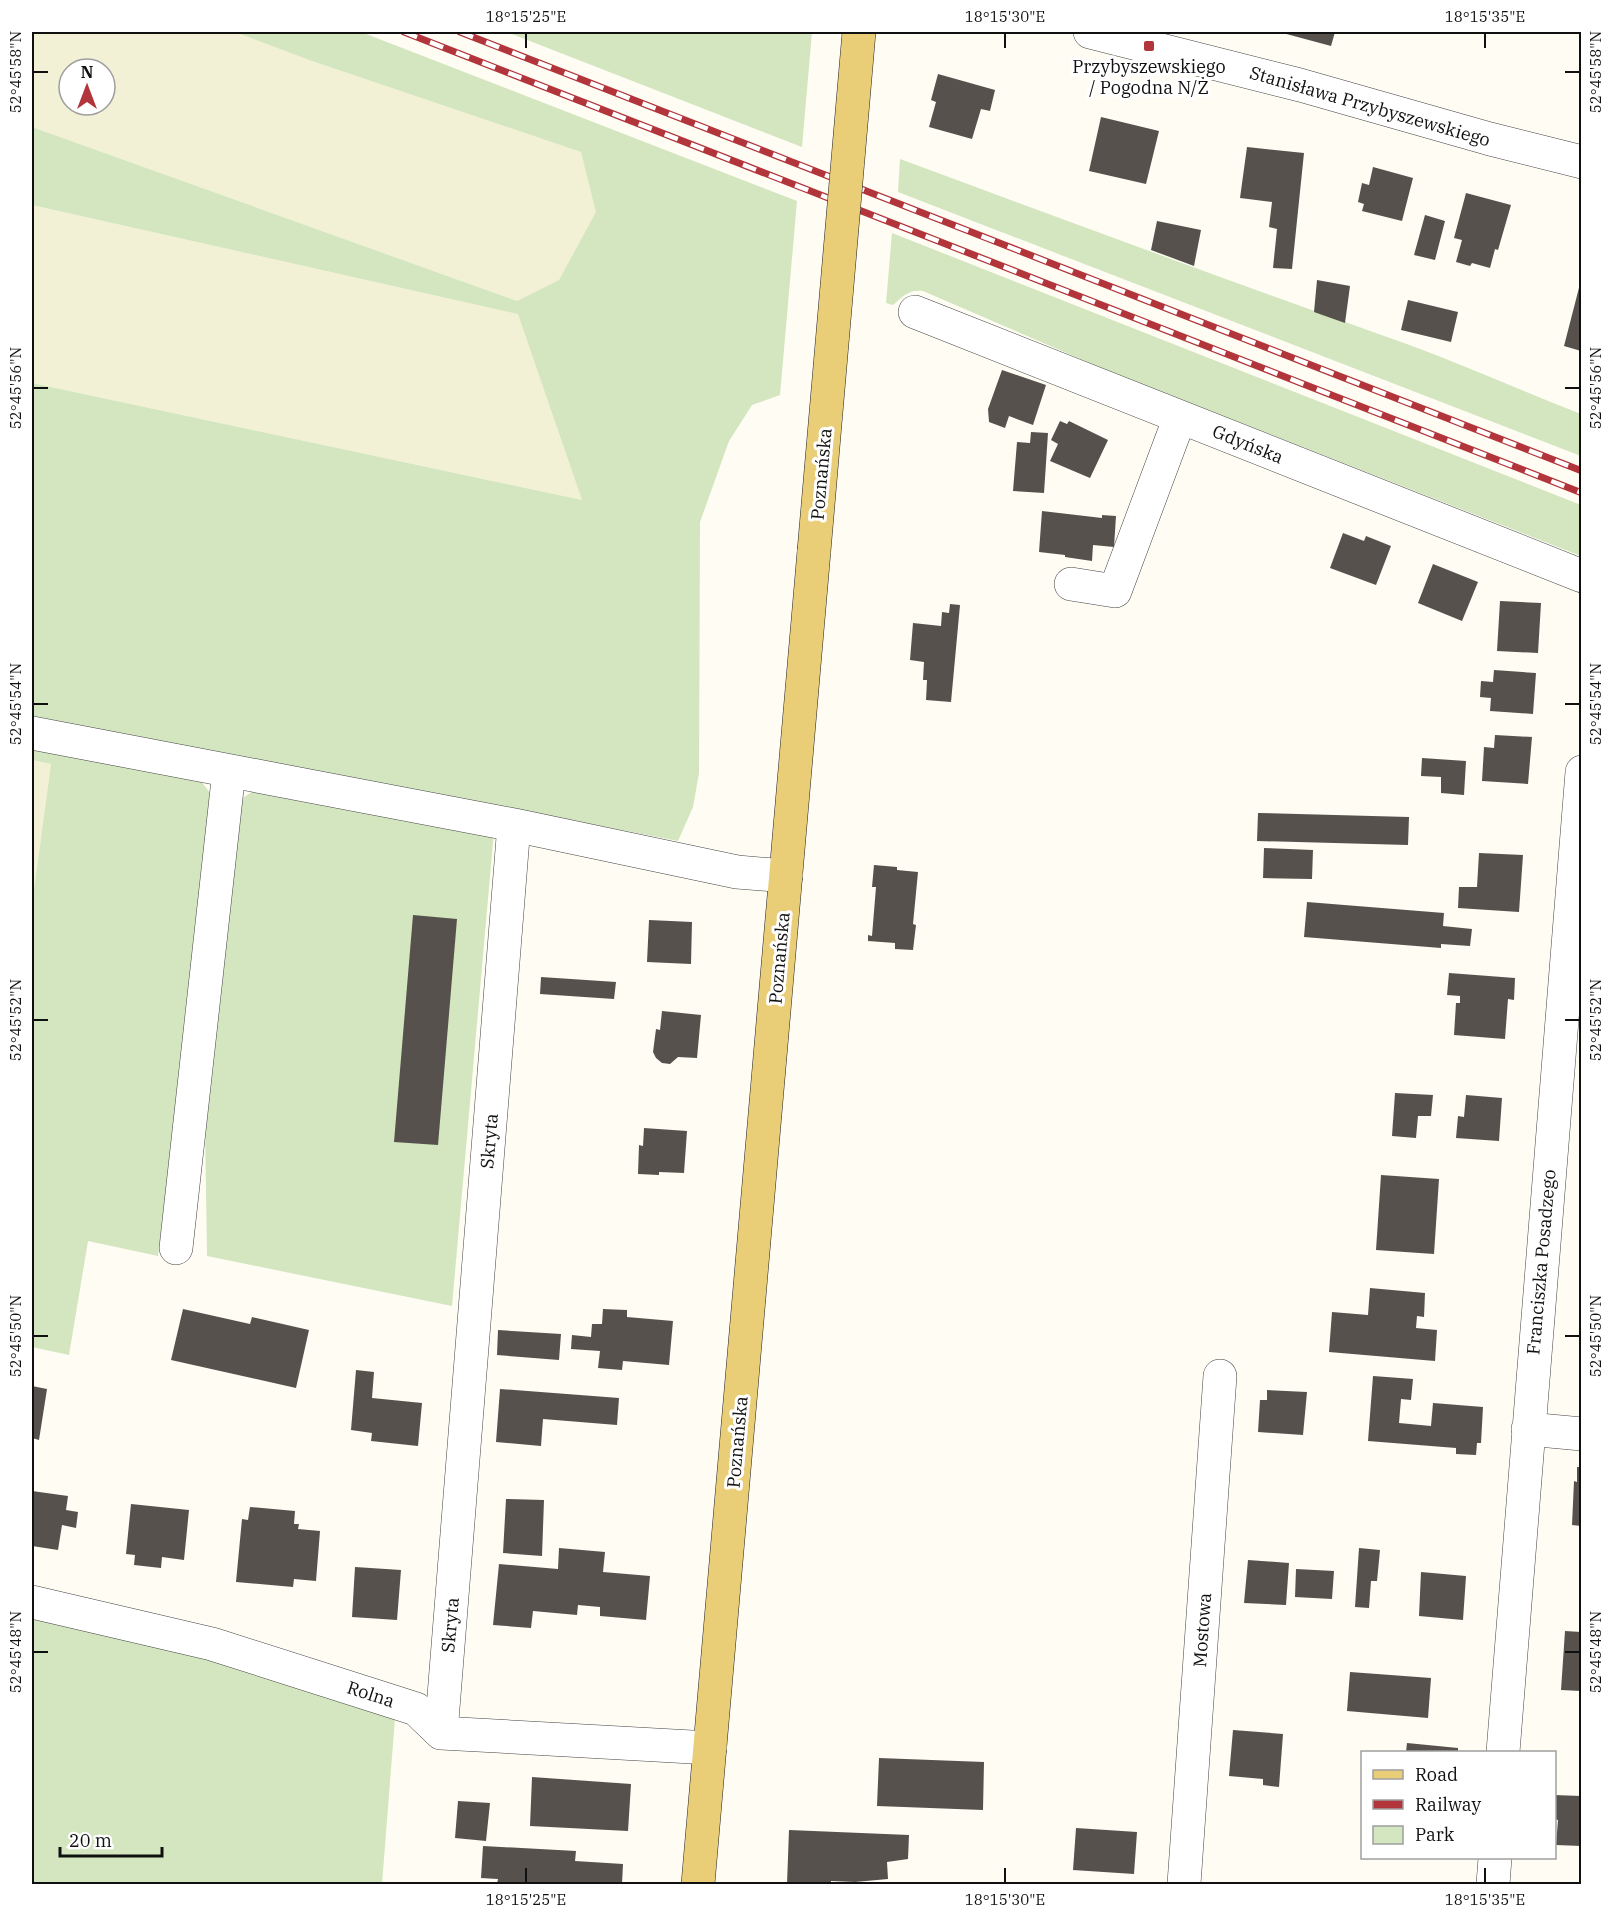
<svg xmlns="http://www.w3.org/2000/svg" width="1613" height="1916" viewBox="0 0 1613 1916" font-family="'IBM Plex Serif',serif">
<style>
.farmland{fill:#f2f0d5;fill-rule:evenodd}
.green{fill:#d3e6bf}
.building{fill:#57514d}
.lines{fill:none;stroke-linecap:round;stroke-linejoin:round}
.minor-casing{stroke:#434343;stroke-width:34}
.major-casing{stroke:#212121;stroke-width:34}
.minor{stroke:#fff;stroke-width:33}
.major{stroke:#eace77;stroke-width:33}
.rail-casing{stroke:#b2353b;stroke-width:7}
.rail{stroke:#fff;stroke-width:4.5;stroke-dasharray:14;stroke-linecap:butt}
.major-bridge-casing{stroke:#212121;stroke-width:34;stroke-linecap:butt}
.major-bridge{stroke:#eace77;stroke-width:33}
.ticks{fill:none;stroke:#101010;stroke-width:2}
.poi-dot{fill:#b2353b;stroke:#fff;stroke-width:2}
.labels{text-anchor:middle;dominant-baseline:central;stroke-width:6;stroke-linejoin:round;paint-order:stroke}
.poi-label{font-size:18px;fill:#101010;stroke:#fff}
.street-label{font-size:18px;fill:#101010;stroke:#fff}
.neatline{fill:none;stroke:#101010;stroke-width:2}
.ticks-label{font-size:15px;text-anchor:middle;fill:#101010}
</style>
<rect width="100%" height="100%" fill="#fefcf3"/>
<path class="farmland" d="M32,32H235L312,61L581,152L597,212L559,280L517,301L32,127ZM69,69H105V105H69Z
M32,205L519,314L582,500L32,383Z
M32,760L51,764L32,904Z"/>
<path class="green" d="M235,32H361L797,201L780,395L752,405L729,441L700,522L699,773L693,807L678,841L32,716V383L582,500L518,314L32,205V127L517,301L559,280L596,212L581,152L312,61Z
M507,32H812L802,147Z
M900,159C1062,219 1224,279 1387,337C1453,360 1517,389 1581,414V456L898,192Z
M892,233L1581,505V556L1106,370L923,291C909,289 903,296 893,305L886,303Z
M32,743L195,773L213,797L158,1256L88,1241L69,1355L32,1347V904L51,764L32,760Z
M259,787L494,831L452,1306L207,1256L205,1123L240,800Z
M32,1614L211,1657L395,1718L382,1884H32Z"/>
<path class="building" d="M1279,32H1335L1331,46Z
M938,74L995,90L990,111L981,109L972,139L929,127L936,102L931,100Z
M1101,117L1159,131L1146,184L1089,171Z
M1247,147L1304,153L1292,269L1273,268L1277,229L1269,227L1272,202L1240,198Z
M1373,167L1413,178L1402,221L1362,211L1364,204L1358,202L1362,183L1369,185Z
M1466,193L1511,205L1498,250L1495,249L1490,268L1472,263L1470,266L1456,262L1462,240L1454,238Z
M1425,215L1445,221L1435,260L1414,255Z
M1157,221L1201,230L1194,266L1151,250Z
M1317,280L1350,286L1345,323L1314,312Z
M1581,280V351L1564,346Z
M1408,300L1458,312L1451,342L1401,330Z
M1002,370L1046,385L1033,425L1009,416L1005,428L989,422L988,409Z
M1060,421L1067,424L1069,421L1108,440L1090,478L1050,461L1058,444L1051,440Z
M1031,432L1048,433L1044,493L1013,491L1017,442L1030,443Z
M1042,511L1102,518V515L1116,516L1114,547L1093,545L1092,561L1065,557V555L1039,552Z
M1343,533L1364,541L1366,536L1391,546L1376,585L1330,568Z
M1433,564L1478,582L1462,621L1418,603Z
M1500,601L1541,603L1538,653L1497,651Z
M950,604L960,605L951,702L926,700L927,680H923L924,662L910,660L913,623L941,626L942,612L949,613Z
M1494,670L1536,673L1533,714L1490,711L1491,698L1480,697L1481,681L1493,682Z
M1495,735L1532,737L1528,784L1482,781L1484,747L1494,748Z
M1422,758L1466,761L1464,795L1441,793V777L1421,776Z
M1258,813L1409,817L1408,845L1257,841Z
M1264,848L1313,850L1312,879L1263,878Z
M1479,853L1523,855L1519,912L1458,908L1459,887H1477Z
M874,865L897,867V870L918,872L913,924L916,925L913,950L895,949V943L868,941V935L872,936L876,887H872Z
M1307,902L1444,913L1443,926L1472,929L1470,946L1441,944V948L1304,937Z
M413,915L457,919L438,1145L394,1142Z
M649,920L692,922L691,964L647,962Z
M1449,973L1515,978L1514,1000L1508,999L1505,1039L1454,1035L1456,1003H1460V996L1447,995Z
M541,977L616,982L614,999L540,994Z
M662,1011L701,1015L697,1058L678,1057L670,1064L662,1063L656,1058L653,1052L656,1029L660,1030Z
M1395,1093L1433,1095L1431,1116H1418L1416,1138L1392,1136Z
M1466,1095L1502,1098L1499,1141L1456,1138L1458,1116L1464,1117Z
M644,1128L687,1131L684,1173L659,1172V1175L638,1174L639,1145L643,1146Z
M1381,1175L1439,1179L1434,1254L1376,1250Z
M1370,1288L1425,1293L1424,1317L1417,1316L1416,1328L1437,1330L1435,1361L1329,1352L1332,1312L1368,1315Z
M183,1309L250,1324L252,1317L309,1330L296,1388L171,1360Z
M603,1309L627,1310V1317L673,1321L669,1365L623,1361L622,1370L598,1368L600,1351L571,1349L572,1335L591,1337L592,1324H602Z
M498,1330L561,1334L559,1360L497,1355Z
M356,1370L374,1372L372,1398L422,1403L418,1446L371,1441L372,1433L351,1430Z
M1373,1376L1413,1379L1411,1400L1401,1399L1399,1423L1431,1426L1433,1403L1483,1407L1481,1443H1477L1476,1455L1456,1454V1448L1368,1441Z
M32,1386L47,1389L39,1440L32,1438Z
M500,1389L619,1398L617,1425L543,1419L541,1446L496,1442Z
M1267,1390L1307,1392L1303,1435L1258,1432L1260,1400H1267Z
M1577,1467H1581V1526L1572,1525L1574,1481L1577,1482Z
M32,1491L68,1496L66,1510L78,1512L76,1528L62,1525L58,1550L32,1546Z
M506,1499L544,1500L542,1556L503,1553Z
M131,1504L189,1510L184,1560L162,1557L161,1568L134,1565L135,1555L126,1554Z
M250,1507L295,1511L294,1524H299L298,1529L320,1531L316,1581L294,1579L293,1587L236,1582L242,1519L248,1520Z
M559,1548L605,1552L603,1572L650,1576L646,1620L600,1616V1607L578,1605L577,1615L533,1611L531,1628L493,1625L499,1564L558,1569Z
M1359,1548L1380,1550L1377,1581H1371L1369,1608L1355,1607Z
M1248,1560L1289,1563L1286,1605L1244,1603Z
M355,1567L401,1570L397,1620L352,1617Z
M1296,1569L1334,1571L1332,1599L1295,1597Z
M1421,1572L1466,1576L1463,1620L1419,1616Z
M1565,1631L1581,1632V1691L1561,1690Z
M1350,1672L1431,1678L1428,1718L1347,1711Z
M1233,1730L1283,1734L1279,1787L1263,1785V1779L1229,1776Z
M1407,1743L1458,1748V1752H1406Z
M879,1758L984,1762L983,1810L877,1806Z
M532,1777L631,1784L628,1831L530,1826Z
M1554,1795L1581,1796V1846L1556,1845L1558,1820L1554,1819Z
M458,1801L490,1803L486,1841L455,1838Z
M1076,1828L1137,1832L1134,1874L1073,1870Z
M789,1830L909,1835L908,1859L887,1862L888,1879L855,1882L831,1881V1884H787Z
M483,1846L576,1851L575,1861L623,1864L622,1884H497L498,1879L481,1878Z"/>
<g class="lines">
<defs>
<path id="minor" d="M1090,32L1300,85L1490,139L1582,162
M915,312L1582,576
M1071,584L1115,591L1180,417
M32,733L514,825
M176,1248L229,771
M1528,1429L1582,1434
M32,1602L212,1644L416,1709L441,1733L710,1748
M441,1733L514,825L737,872L786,876
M1503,1752L1582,772
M1184,1884L1220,1376
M1493,1884L1495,1858"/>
<path id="major" d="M698,1884L814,551"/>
</defs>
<use href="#minor" class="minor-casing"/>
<use href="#major" class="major-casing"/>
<use href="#minor" class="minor"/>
<use href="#major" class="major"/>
<defs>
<path id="rail" d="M404,32L1582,493
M460,32L1582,471"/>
</defs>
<use href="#rail" class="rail-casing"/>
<use href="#rail" class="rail"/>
<defs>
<path id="major-bridge" d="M814,551L859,32"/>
</defs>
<use href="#major-bridge" class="major-bridge-casing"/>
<use href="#major-bridge" class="major-bridge"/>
</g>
<path class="ticks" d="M526,33V48M1005,33V48M1485,33V48M33,72H48M1565,72H1580M33,388H48M1565,388H1580M33,704H48M1565,704H1580M33,1020H48M1565,1020H1580M33,1336H48M1565,1336H1580M33,1652H48M1565,1652H1580M526,1868V1883M1005,1868V1883M1485,1868V1883"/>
<rect class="poi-dot" x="1143" y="40" width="12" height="12" rx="3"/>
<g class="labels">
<g class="poi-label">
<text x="1149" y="66">Przybyszewskiego<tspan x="1149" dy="21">/ Pogodna N/Ż</tspan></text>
</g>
<g class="street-label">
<text transform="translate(1370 106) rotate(16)">Stanisława Przybyszewskiego</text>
<text transform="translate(1248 444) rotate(22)">Gdyńska</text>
<text transform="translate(821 474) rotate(-85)">Poznańska</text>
<text transform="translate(779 958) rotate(-85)">Poznańska</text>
<text transform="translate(489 1141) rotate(-85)">Skryta</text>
<text transform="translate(1541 1262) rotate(-85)">Franciszka Posadzego</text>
<text transform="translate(737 1442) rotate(-85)">Poznańska</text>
<text transform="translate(450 1625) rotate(-85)">Skryta</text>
<text transform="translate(1202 1630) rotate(-86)">Mostowa</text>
<text transform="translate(371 1694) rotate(18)">Rolna</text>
</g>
</g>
<rect width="1613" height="1916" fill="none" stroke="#ffffff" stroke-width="66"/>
<rect x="1361" y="1751" width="195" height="108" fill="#ffffff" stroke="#9f9f9f" stroke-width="1.5"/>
<rect x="1373" y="1770" width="30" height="9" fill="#eace77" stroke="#9f9f9f" stroke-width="1.5"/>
<text x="1415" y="1781" font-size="18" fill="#101010">Road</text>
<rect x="1373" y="1800" width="30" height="9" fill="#b2353b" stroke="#9f9f9f" stroke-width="1.5"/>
<text x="1415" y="1811" font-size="18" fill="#101010">Railway</text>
<rect x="1373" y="1826" width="30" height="18" fill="#d3e6bf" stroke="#9f9f9f" stroke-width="1.5"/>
<text x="1415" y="1841" font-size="18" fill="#101010">Park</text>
<g transform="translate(87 87)"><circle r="28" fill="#ffffff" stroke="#9f9f9f" stroke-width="1.5"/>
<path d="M0-4.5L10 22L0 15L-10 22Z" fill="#b2353b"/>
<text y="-9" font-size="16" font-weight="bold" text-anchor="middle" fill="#101010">N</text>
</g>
<path d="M60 1847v9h102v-9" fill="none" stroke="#101010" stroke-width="3"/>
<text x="69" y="1847" font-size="18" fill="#101010" stroke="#ffffff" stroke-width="4.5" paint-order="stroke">20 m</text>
<rect x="33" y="33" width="1547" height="1850" class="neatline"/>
<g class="ticks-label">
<text x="526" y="22">18°15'25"E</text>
<text x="1005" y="22">18°15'30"E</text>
<text x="1485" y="22">18°15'35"E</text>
<text transform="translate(16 72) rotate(-90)" y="5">52°45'58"N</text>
<text transform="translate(1596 72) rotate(-90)" y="5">52°45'58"N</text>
<text transform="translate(16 388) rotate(-90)" y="5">52°45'56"N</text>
<text transform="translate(1596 388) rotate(-90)" y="5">52°45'56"N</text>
<text transform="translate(16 704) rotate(-90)" y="5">52°45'54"N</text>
<text transform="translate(1596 704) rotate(-90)" y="5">52°45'54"N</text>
<text transform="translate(16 1020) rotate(-90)" y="5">52°45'52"N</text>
<text transform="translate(1596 1020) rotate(-90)" y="5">52°45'52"N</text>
<text transform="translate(16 1336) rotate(-90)" y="5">52°45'50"N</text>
<text transform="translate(1596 1336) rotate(-90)" y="5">52°45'50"N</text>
<text transform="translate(16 1652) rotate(-90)" y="5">52°45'48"N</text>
<text transform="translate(1596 1652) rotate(-90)" y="5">52°45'48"N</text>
<text x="526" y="1905">18°15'25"E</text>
<text x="1005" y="1905">18°15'30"E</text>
<text x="1485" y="1905">18°15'35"E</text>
</g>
</svg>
